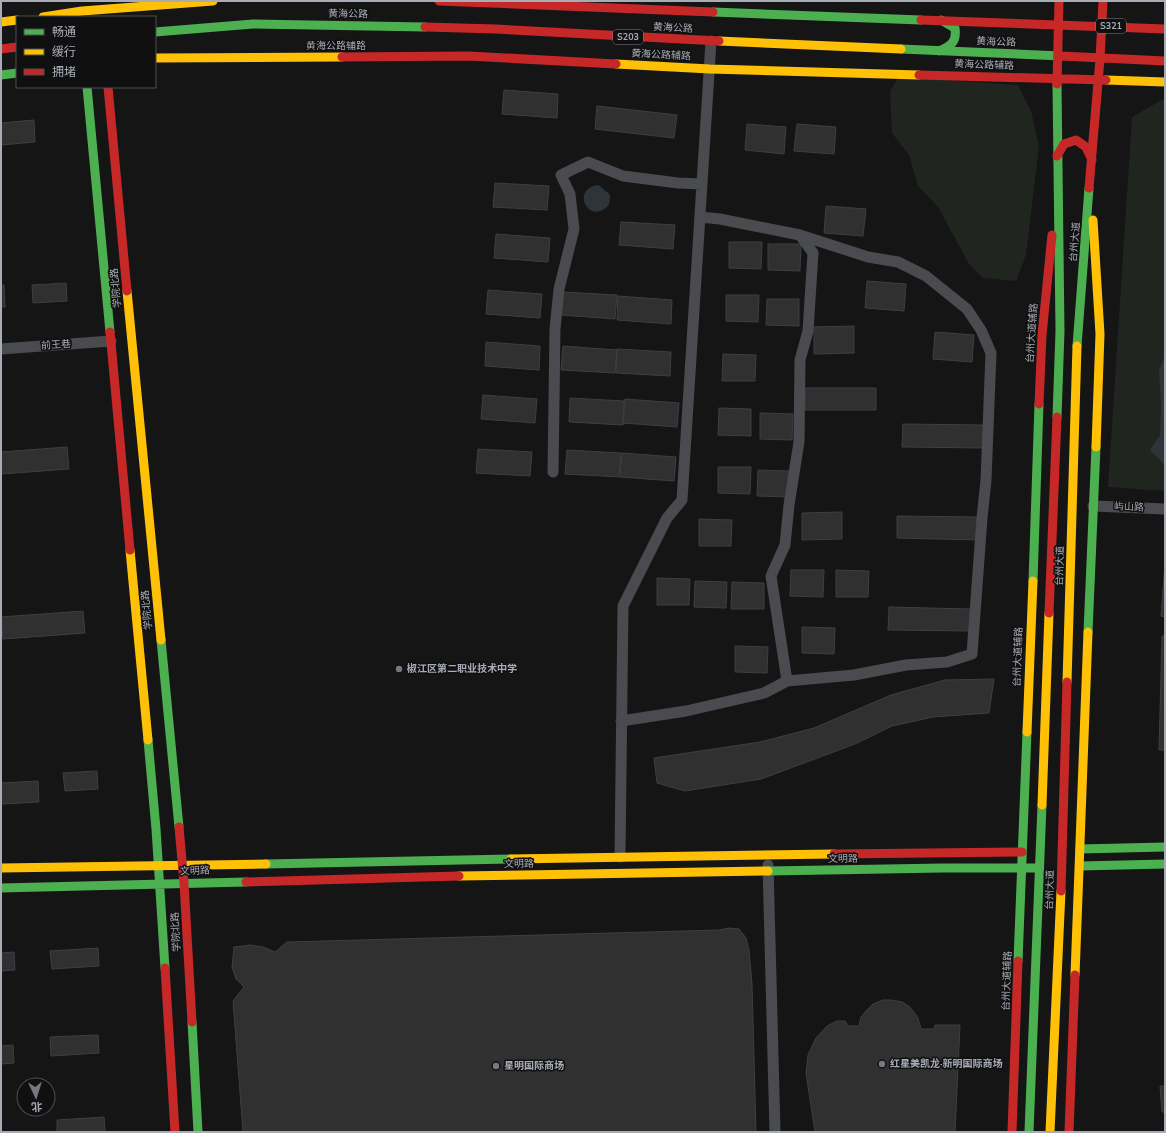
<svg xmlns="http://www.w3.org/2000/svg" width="1166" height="1133" viewBox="0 0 1166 1133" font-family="'Nunito Sans','Noto Sans SC',sans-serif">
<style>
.green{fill:#202520}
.water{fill:#2e353a}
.building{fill:#303031;stroke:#3e3f42}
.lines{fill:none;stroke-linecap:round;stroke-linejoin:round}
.street{stroke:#4a4b4e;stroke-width:11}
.fast{stroke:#4caf50;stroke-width:9}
.slow{stroke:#ffc107;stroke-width:9}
.jam{stroke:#c62828;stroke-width:9}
.poi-dot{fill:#75787d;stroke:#101011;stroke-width:1.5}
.labels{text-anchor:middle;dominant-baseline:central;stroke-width:3;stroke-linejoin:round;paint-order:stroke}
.shield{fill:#101011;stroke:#7a7e84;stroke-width:1}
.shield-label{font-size:9px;font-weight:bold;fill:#a8adb5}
.street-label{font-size:10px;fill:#a8adb5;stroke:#101011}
.poi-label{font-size:10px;font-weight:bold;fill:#a8adb5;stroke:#101011;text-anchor:start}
</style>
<rect width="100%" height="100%" fill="#151516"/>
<path class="green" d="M899,77L1018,85L1031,111L1039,146L1026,255L1016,281L983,278L969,264L938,207L918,186L909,155L892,133L890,91Z
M1165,98V491L1108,487L1132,117Z"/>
<path class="water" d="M597,185L600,186C603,190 607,191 610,195C610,201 610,206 604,209C587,221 572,190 597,185Z
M1165,355V465L1150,450L1160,435L1161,405L1159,371Z"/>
<path class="building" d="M504,90L558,94L557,118L502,114Z
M597,106L677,115L674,138L595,129Z
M34,120L35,142L1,145V123Z
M747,124L786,127L784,154L745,150Z
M797,124L836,127L834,154L794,151Z
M495,183L549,186L547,210L493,207Z
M826,206L866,209L863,236L824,233Z
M621,222L675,225L673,249L619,245Z
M496,234L550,238L548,262L494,258Z
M729,242H762L761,269L729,268Z
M768,244H801L800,271L768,270Z
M867,281L906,284L904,311L865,308Z
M66,283L67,301L33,303L32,285Z
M1,285H4L5,307H1Z
M488,290L542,294L540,318L486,314Z
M563,292L617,295L615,319L561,315Z
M726,295H759L758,322L726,321Z
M618,296L672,300L671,324L617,320Z
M767,299H799V326L766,325Z
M854,326V353L814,354V327Z
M935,332L974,335L972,362L933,359Z
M486,342L540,346L539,370L485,366Z
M563,346L617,350L615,373L561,370Z
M617,349L671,352L670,376L616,373Z
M723,354L756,355L755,381H722Z
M805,388H876V410H805Z
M483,395L537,399L535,423L481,419Z
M570,398L624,401L623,425L569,422Z
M625,399L679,403L677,427L623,423Z
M719,408L751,409V436L718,435Z
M760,413L793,414L792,440L760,439Z
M903,424L984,425V448L902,447Z
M67,447L69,469L1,474V452Z
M478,449L532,452L530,476L476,473Z
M567,450L621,453L619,477L565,474Z
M622,453L676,457L674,481L620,477Z
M718,467H751L750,494L718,493Z
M758,470L790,471V497L757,496Z
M842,512V539L802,540V513Z
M897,516L979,517L978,540L897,538Z
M699,519L732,520L731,546H699Z
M1165,564V617L1161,616Z
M791,570H824L823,597L790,596Z
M836,570L869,571L868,597H836Z
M657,578L690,579L689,605H657Z
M695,581L727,582L726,608L694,607Z
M732,582L764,583V609H731Z
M889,607L970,609V631L888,630Z
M83,611L85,633L3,639L1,617Z
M802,627L835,628L834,654L802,653Z
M1162,636H1165V750H1159Z
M735,646L768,647L767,673L735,672Z
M994,679L989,713L933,717L892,726L855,744L761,779L685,791L657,783L654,758L760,742L814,728L891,695L945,680Z
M97,771L98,789L65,791L63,773Z
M38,781L39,802L1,804V783Z
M729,928L739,929L746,938L749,950L752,984L756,1132H243L233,1001L244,987L236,979L232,967L234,947L251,945L263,947L275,952L287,942L719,930Z
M98,948L99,966L52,969L50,951Z
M14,952L15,970L1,971V953Z
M883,1000H891L902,1002L910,1007L918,1018L921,1029H934L935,1025H960L955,1132H815L806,1073L808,1055L816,1038L827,1026L837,1021H845L848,1026H859L861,1017L866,1011L873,1004Z
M98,1035L99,1053L51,1056L50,1037Z
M13,1045L14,1063L1,1064V1046Z
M1160,1086H1165V1112H1162Z
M104,1117L105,1132H57V1120Z"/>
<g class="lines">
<path class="street" d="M700,217L720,219L800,235L813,253L808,331L800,360L799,442L789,505L785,545L771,576L787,681
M1,349L111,341
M553,472L555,329L559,289L574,229L570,194L561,175L588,162L623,176L678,183L702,184
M1093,506L1165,509
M621,721L686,711L764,693L787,681L854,675L906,665L947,662L972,654L982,518L986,480L991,353L981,330L967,309L926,276L898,262L868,257L800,235
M620,857L623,606L667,518L682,500L711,41
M768,865L775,1132"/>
<path class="fast" d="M713,12L921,20
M155,32L253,24L425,27
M901,49L1061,56
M939,51C951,46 957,42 955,28L941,20
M1,75L17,73
M87,87L110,332
M1077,346L1089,188
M1057,417L1060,331L1057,84
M1033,581L1039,404
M1088,632L1096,447
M161,640L179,827
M148,740L156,829L165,968
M1080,849L1165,847
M266,864L511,859
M1080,866L1165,864
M768,871L943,868H1038
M1,888L246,882
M1018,961L1027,732
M192,1022L198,1132
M1029,1132L1042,805"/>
<path class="slow" d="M43,17L82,11L213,1
M1,22L17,20
M719,41L901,49
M155,58L342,57
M616,64L710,69L919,75
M1106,80L1165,82
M1093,220L1100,334L1096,447
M127,291L161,640
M130,550L148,740
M1067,682L1077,346
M1027,732L1033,581
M1042,805L1049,613
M511,859L834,854
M1,868L266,864
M459,876L768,871
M1075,975L1088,632
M1050,1132L1061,891"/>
<path class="jam" d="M439,1L713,12
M921,20L1165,29
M425,27L496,29L719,41
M1,49L17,47
M1061,56L1165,61
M342,57L469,56L616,64
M919,75L1106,80
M1057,84L1059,1
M108,87L127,291
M1057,156L1064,144L1076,140L1086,147L1092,160
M1089,188L1100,59L1103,1
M110,332L130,550
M1039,404L1042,335L1052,235
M1049,613L1057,417
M179,827L184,883L192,1022
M834,854L1022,852
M246,882L459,876
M1061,891L1067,682
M165,968L175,1132
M1012,1132L1018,961
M1069,1132L1075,975"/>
</g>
<g class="poi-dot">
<circle cx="399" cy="669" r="4"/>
<circle cx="882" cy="1064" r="4"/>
<circle cx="496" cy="1066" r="4"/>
</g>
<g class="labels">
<g class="shield">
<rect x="1096" y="19" width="30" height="14" rx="3"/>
<rect x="613" y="30" width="30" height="14" rx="3"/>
</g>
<g class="shield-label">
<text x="1111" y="26">S321</text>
<text x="628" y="37">S203</text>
</g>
<g class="street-label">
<text transform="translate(348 14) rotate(1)">黄海公路</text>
<text transform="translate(673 28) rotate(3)">黄海公路</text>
<text transform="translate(996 42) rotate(2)">黄海公路</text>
<text x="336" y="46">黄海公路辅路</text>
<text transform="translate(661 55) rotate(3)">黄海公路辅路</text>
<text transform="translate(984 65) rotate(2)">黄海公路辅路</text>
<text transform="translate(1075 242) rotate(-85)">台州大道</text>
<text transform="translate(116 288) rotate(-95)">学院北路</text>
<text transform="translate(1032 333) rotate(-86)">台州大道辅路</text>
<text transform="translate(56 345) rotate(-4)">前王巷</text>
<text transform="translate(1129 507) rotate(3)">屿山路</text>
<text transform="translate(1060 566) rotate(-88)">台州大道</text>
<text transform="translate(147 610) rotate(-95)">学院北路</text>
<text transform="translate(1018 657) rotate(-88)">台州大道辅路</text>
<text transform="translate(843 859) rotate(-1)">文明路</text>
<text transform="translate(519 864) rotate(-1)">文明路</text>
<text transform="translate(195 871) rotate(-2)">文明路</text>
<text transform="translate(1050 890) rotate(-88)">台州大道</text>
<text transform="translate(176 932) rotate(-93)">学院北路</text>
<text transform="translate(1007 981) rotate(-88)">台州大道辅路</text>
</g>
<g class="poi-label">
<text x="407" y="669">椒江区第二职业技术中学</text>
<text x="890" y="1064">红星美凯龙·新明国际商场</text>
<text x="504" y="1066">星明国际商场</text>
</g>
</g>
<rect width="1166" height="1133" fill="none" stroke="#a8adb5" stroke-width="4"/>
<rect x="16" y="16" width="140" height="72" fill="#101011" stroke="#4d4f53"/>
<rect x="24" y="29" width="20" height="6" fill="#4caf50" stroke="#4d4f53"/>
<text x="52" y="36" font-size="12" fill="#a8adb5">畅通</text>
<rect x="24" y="49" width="20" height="6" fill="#ffc107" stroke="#4d4f53"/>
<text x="52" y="56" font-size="12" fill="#a8adb5">缓行</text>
<rect x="24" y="69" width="20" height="6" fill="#c62828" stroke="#4d4f53"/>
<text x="52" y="76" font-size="12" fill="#a8adb5">拥堵</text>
<g transform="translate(36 1097) rotate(176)"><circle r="19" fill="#101011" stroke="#4d4f53"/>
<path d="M0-3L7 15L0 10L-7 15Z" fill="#75787d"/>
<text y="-6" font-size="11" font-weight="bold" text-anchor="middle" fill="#a8adb5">北</text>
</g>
</svg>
